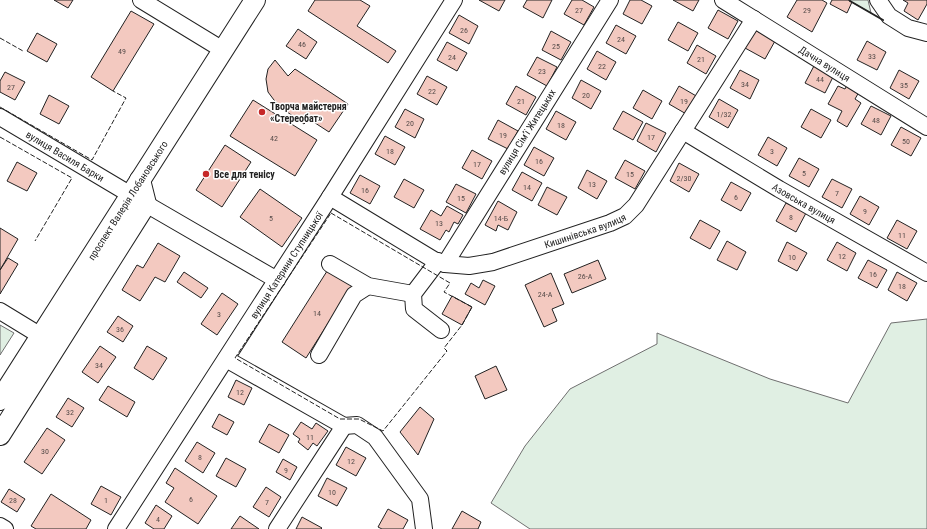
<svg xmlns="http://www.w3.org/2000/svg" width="927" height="529" viewBox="0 0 927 529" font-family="'Roboto Condensed',sans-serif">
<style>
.green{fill:#e0efe3;stroke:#6f6f6f}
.building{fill:#f3c9c0;stroke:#222}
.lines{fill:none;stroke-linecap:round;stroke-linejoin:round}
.minor-casing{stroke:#222;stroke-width:18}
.major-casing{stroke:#222;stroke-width:22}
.minor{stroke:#fff;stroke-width:16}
.major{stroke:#fff;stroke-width:20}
.fence{stroke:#222;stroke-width:1;stroke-dasharray:5 2;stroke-linecap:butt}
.wall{stroke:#222;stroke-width:2}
.poi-dot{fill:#c62828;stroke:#fff;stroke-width:1.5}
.labels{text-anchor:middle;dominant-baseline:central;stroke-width:3;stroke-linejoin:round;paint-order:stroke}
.number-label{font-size:8px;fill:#564c4a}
.street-label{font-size:10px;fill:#222;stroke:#fff}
.poi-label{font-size:10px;font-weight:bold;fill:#222;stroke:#fff;text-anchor:start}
</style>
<rect width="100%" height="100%" fill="#fff"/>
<path class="green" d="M848,0H868L871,13Z
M927,319V529H530L491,503L525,446L570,389L657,344V333L770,379L848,403L891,323Z
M0,325L14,333L0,355Z"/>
<path class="building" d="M54,0H73L68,8Z
M315,0H360L370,6L357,26L396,51L388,63L308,11Z
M479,0H505L499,11Z
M527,0H552L543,18L523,7Z
M572,0H582L594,7L584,25L564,14Z
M630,0H641L652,6L642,24L623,14Z
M673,0H699L693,11Z
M797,0H822L827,3L812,32L787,17Z
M832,0H848L852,2L847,13L830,4Z
M903,0H927V4L918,20L904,11L908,3Z
M718,10L738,21L728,39L708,28Z
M131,11L154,24L113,91L91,77Z
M459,15L478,26L469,44L449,33Z
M678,22L698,33L688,51L668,40Z
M616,25L636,36L626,54L606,43Z
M298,29L317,42L306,59L286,46Z
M755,30L775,41L765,59L745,48Z
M551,31L571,42L561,60L542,50Z
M37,33L57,44L47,62L27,51Z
M867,41L886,52L877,70L857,60Z
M447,42L467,53L457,71L437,60Z
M697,45L716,56L706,74L687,63Z
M597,51L616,62L606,80L587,69Z
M537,57L557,67L547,86L527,75Z
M275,60L288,76L295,69L348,104L329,132L309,119L304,124L283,109L274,100L268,92L266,79L268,69Z
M815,64L834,75L825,93L805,83Z
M740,70L759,80L750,99L730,88Z
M899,70L919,81L909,99L890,88Z
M5,72L25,82L15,100L0,92V81Z
M427,76L447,87L437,105L417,94Z
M581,80L601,91L591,109L572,98Z
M847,85L859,92L855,99L861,103L847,127L837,121L842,111L828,104L838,86L845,89Z
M516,86L536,97L526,115L506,104Z
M679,86L698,97L688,115L669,104Z
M643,90L662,101L652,119L633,108Z
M49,95L69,106L59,124L40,114Z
M719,99L738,110L728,128L709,117Z
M253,100L317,140L295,176L230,136Z
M871,106L891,116L881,135L861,124Z
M405,109L424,119L415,138L395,127Z
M811,109L831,120L821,138L801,127Z
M556,111L576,122L566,140L546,129Z
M623,111L643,122L633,140L613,129Z
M498,120L518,131L508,149L488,139Z
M646,123L666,133L656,152L637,141Z
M901,127L921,138L911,156L891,145Z
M385,136L405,147L395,165L375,154Z
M768,137L787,148L777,166L758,155Z
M225,145L251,162L222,207L196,190Z
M534,147L554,158L544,176L524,165Z
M472,150L492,161L482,179L462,168Z
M799,158L819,169L809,187L789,176Z
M625,160L645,171L635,189L615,178Z
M17,162L37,173L27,191L7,181Z
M679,163L699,174L689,192L670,181Z
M587,170L607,181L597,199L578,188Z
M522,172L542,183L532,201L512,190Z
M360,175L380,186L370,204L350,193Z
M404,179L424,190L414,208L394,197Z
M832,179L852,189L842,208L822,197Z
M731,182L751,193L741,211L721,200Z
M456,184L476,194L466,213L446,202Z
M547,187L567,197L557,215L538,205Z
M260,189L302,218L282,247L240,217Z
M860,196L879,207L869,225L850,214Z
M498,201L517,212L508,230L498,225L496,231L485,225Z
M786,203L806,213L796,232L776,221Z
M447,206L463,215L458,224L454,222L449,232L446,230L440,240L420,229L431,210L441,216Z
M700,220L720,231L710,249L690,238Z
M897,220L917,231L907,249L887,238Z
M0,228L18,239L0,270Z
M727,241L746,252L737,270L717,260Z
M787,242L807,253L797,271L778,261Z
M837,242L856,253L847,271L827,260Z
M158,243L180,256L165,282L155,277L140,301L122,290L137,265L143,268Z
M8,258L18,264L0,294V270Z
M598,260L606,279L572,293L564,274Z
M868,260L887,270L877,288L858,278Z
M329,268L353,284L306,358L282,342Z
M184,272L208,288L201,298L177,282Z
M897,272L917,283L907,301L888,290Z
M551,273L564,304L552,309L557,321L544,327L525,285Z
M483,280L495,286L485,305L465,294L471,283L479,288Z
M222,293L238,304L217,335L201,324Z
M452,296L472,307L462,325L442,314Z
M118,316L133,326L123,342L107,332Z
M100,346L116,357L98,383L82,372Z
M147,346L167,358L153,380L134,368Z
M496,366L507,390L485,399L475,376Z
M236,380L252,388L244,405L228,397Z
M108,386L135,402L127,417L99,400Z
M68,398L84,408L72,427L56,417Z
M420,407L434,419L418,455L400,432Z
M219,414L234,422L227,435L212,427Z
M301,422L312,429L316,423L328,431L317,446L313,443L308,450L298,442L300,439L293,434Z
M269,424L289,435L279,453L259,442Z
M47,428L65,440L42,474L24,462Z
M197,442L215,453L203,473L185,461Z
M346,447L366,458L356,476L336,465Z
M226,458L246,469L236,487L216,476Z
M283,459L297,467L290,480L276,472Z
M175,468L217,496L198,524L165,502L174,488L166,483Z
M327,478L347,488L337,506L318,496Z
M101,486L121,497L111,515L91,504Z
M266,487L281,497L269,517L253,507Z
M9,489L25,499L17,512L1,502Z
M51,494L91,520L86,529H36L31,526Z
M156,505L172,516L164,529H154L145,523Z
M388,509L408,520L403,529H382L378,527Z
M462,511L481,522L478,529H452Z
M240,516L259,529H231Z
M302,517L322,528L321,529H296Z"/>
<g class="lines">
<defs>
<g id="minor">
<path d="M141,0L223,50"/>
<path id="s1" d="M723,0L927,127"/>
<path d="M878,0L889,16L908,28L927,33"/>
<path id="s2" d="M0,117L131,195"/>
<path id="s3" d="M683,131L779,189L927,273"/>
<path id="s4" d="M330,197L434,260L445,264L469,266L493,262L610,223L625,216L636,205L754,19"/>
<path d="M146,204L277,280"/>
<path d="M438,261L413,294L414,309L441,330"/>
<path d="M330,264L368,286L413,294"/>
<path d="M445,264L610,0"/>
<path d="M0,311L41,336"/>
<path d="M319,355L354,295L368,286"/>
<path d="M226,359L344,426"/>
<path d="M344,426L357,425L375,437L420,499L424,529"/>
<path d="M0,526L5,529"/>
<path id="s5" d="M116,529L330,197L454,0"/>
<path d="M277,529L344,426"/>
</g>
<g id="major">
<path id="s6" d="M0,400L255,0"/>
<path d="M0,435L146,204L140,180"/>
</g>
</defs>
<use href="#minor" class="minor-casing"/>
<use href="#major" class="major-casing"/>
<use href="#minor" class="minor"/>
<use href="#major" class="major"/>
<path class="fence" d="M0,38L23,51
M0,107L92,160L126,98L113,91
M0,137L72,178L35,241
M331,213L450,283L444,292L472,307L462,325L444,348L447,351L383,431L359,419H340L235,358Z"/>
<path class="wall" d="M850,1L883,20"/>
</g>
<g class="poi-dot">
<circle cx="262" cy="112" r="4"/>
<circle cx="206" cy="174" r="4"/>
</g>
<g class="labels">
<g class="number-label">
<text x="579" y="10">27</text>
<text x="807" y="10">29</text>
<text x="464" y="30">26</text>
<text x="621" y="39">24</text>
<text x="302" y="44">46</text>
<text x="556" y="46">25</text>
<text x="122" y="51">49</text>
<text x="872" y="56">33</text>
<text x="452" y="57">24</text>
<text x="701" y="59">21</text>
<text x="602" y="66">22</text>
<text x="542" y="71">23</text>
<text x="820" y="79">44</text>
<text x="745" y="84">34</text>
<text x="904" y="85">35</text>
<text x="11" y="87">27</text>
<text x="432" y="91">22</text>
<text x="586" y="95">20</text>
<text x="521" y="101">21</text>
<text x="684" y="101">19</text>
<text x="724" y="114">1/32</text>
<text x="876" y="120">48</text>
<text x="410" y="123">20</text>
<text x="561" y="125">18</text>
<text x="503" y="135">19</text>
<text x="651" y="137">17</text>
<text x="274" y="138">42</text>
<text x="906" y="141">50</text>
<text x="390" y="151">18</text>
<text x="772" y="151">3</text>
<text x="539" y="161">16</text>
<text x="477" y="164">17</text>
<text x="804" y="173">5</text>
<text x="630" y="174">15</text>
<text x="684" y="178">2/30</text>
<text x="592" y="184">13</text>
<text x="527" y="187">14</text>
<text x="365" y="190">16</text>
<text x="837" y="193">7</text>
<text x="736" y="197">6</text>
<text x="461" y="198">15</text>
<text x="865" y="211">9</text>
<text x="791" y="217">8</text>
<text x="271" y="218">5</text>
<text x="501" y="218">14-Б</text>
<text x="439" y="223">13</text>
<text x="902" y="235">11</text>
<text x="842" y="256">12</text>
<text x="792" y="257">10</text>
<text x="873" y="274">16</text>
<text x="585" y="276">26-А</text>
<text x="902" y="286">18</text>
<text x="545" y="294">24-А</text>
<text x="317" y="313">14</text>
<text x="219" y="314">3</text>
<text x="120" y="329">36</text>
<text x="99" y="365">34</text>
<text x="240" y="392">12</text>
<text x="70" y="412">32</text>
<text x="310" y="437">11</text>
<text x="45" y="451">30</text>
<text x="200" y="457">8</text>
<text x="351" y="461">12</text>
<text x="286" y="470">9</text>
<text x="332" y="492">10</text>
<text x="191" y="499">6</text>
<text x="13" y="500">28</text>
<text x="106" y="500">1</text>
<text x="267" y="502">7</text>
<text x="158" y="519">4</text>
</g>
<g class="street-label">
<text stroke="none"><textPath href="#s1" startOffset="120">Дачна вулиця</textPath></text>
<text transform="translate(527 132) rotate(-58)">вулиця Сімʼї Житецьких</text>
<text stroke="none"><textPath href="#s2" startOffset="76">вулиця Василя Барки</textPath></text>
<text stroke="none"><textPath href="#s6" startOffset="237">проспект Валерія Лобановського</textPath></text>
<text stroke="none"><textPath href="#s3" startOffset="141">Азовська вулиця</textPath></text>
<text stroke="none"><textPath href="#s4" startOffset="279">Кишинівська вулиця</textPath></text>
<text stroke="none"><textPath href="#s5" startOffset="314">вулиця Катерини Ступницької</textPath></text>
</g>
<g class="poi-label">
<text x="270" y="106">Творча майстерня<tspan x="270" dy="12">«Стереобат»</tspan></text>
<text x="214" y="174">Все для тенісу</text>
</g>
</g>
</svg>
